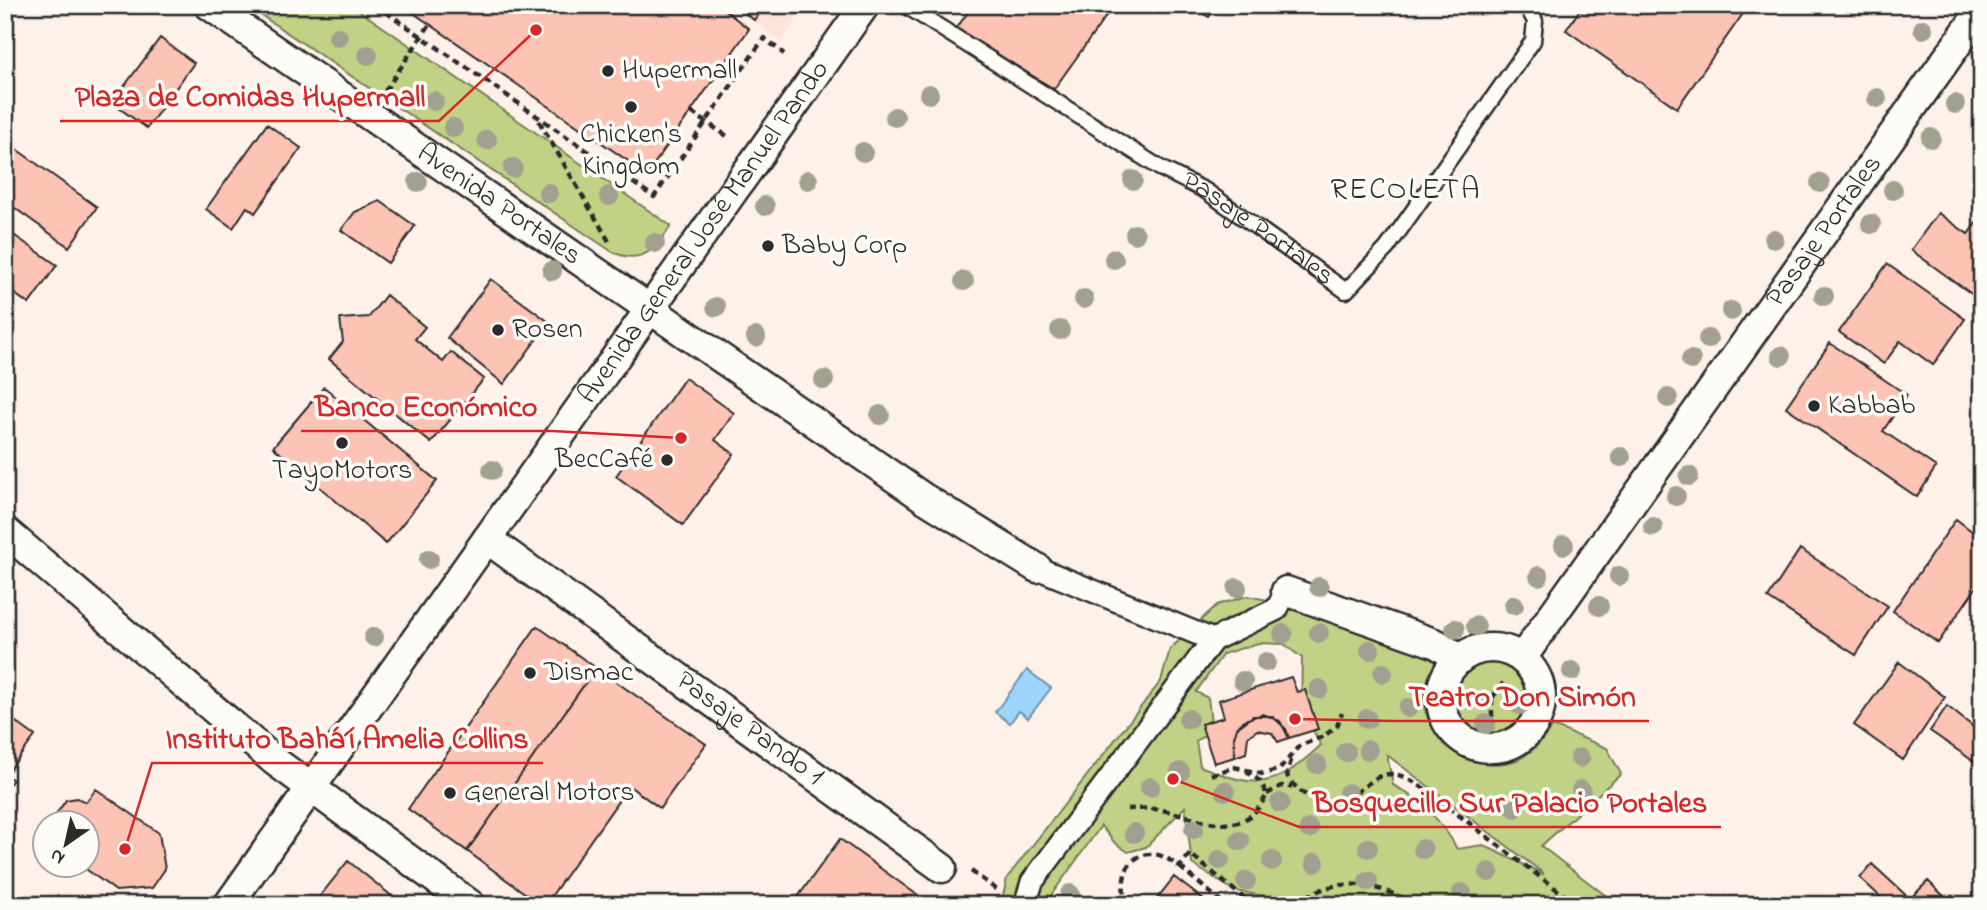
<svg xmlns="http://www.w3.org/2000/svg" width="1987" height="910" viewBox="0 0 1987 910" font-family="'Indie Flower',sans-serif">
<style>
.built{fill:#fde3da}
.green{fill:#c1d186;stroke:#767e58;stroke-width:2;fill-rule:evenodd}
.water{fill:#9dd6fd;stroke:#6f92a9;stroke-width:2}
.building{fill:#fdc3b4;stroke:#2b2b2b;stroke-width:2}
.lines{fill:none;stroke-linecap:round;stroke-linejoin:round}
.service-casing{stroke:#2b2b2b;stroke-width:19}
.pedestrian-casing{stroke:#2b2b2b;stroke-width:26}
.minor-casing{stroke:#2b2b2b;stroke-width:33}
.path{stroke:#2b2b2b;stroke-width:4.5;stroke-dasharray:7 5;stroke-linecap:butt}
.service{stroke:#fdfcf7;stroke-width:14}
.pedestrian{stroke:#fdfcf7;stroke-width:21}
.minor{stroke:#fdfcf7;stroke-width:28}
.tree{fill:#a2a090}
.poi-dot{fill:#2b2b2b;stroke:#fdfcf7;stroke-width:2.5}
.labels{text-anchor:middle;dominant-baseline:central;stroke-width:7;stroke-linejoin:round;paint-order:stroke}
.poi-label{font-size:28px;fill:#2b2b2b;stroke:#fdfcf7;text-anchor:start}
.street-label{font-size:28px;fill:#2b2b2b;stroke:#fdfcf7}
.neighbourhood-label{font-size:30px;letter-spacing:2px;fill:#2b2b2b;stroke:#fdfcf7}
.leader{fill:none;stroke:#d62828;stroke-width:2.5}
.callout-dot{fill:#d62828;stroke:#fdfcf7;stroke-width:2.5}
.callout-label{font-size:30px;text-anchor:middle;font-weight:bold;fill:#d62828;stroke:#fdfcf7;stroke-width:7;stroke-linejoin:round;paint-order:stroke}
</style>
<rect width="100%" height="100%" fill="#fdf1ea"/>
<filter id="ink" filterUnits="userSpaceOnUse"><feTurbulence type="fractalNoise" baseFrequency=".0143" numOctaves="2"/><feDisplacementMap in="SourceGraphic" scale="14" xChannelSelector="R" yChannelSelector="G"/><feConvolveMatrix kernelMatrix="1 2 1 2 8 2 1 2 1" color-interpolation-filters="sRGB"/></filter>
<g filter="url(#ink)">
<path class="built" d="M734,5H806L781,42Z"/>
<path class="green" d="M246,5H351L671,226C656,250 640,266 611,251Z
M1247,596L1304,607L1433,659L1436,665C1432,679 1421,691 1424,706C1432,745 1487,778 1523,757C1536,749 1544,738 1553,726L1607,748L1621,774L1541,846L1618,905H1277L1264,896L1235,891L1192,864L1185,807L1146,847L1128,852L1114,842L1101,826L1044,905H1001L1007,878L1161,681L1170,649L1217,605ZM1258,643L1284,644L1302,658L1301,708L1321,745C1274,789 1259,790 1200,766L1196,741L1212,730L1208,698L1196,692L1223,654ZM1387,755L1543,873V874L1483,845L1457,849C1443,822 1420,799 1393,785Z
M1452 698a40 40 0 1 1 80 0a40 40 0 1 1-80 0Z"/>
<path class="water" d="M1027,670L1051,688L1028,718L1019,711L1010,723L995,712Z"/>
<path class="building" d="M402,5H718L749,29L647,174Z
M734,5H765L754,20Z
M973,5H1114L1054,89L956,29Z
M1187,5H1218L1209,17Z
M1583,5H1749L1677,108L1566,30Z
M160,38L194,63L147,128L112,103Z
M267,124L301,148L255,213L247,207L233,228L206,209Z
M5,141L97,207L69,247L5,201Z
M380,201L415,226L388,263L341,230L355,212Z
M1938,213L1968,234L1982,215V292L1977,298L1911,250Z
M5,229L57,265L29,304L5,287Z
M1887,264L1965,319L1933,365L1900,341L1884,364L1839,332Z
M491,279L549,322L504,384L447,338Z
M386,295L425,327L415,339L443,362L451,352L484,379L431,443L329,359L343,342L340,319L369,317Z
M1830,343L1907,395L1883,431L1936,467L1917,497L1786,407Z
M685,378L734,413L715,440L734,454L683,525L616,476Z
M324,387L437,481L386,544L273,447Z
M1956,519L1982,539V579L1938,643L1893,611Z
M1800,549L1888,606L1856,655L1768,598Z
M537,626L596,668L467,851L408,809Z
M1899,662L1945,697L1903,760L1854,725Z
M596,668L706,744L660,808L629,786L545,905H541L467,851Z
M1291,677L1297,692L1305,690L1318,729L1289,738L1286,729L1272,716H1253L1237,728L1234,737L1235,757L1214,763L1201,724L1224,717L1219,700Z
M1947,706L1976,729L1982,720V767L1930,731Z
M1263,714L1280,721L1289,738L1278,742L1272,733L1257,730L1248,737L1246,753L1235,757L1234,737L1237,728L1244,720Z
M9,717L35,736L6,775L13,780L5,789V722Z
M96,789L159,833L165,869L152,888L116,891L79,864H88V822H58L57,813L66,800L77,798L86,802Z
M840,839L931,905H801L795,901Z
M348,861L403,905H313Z
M1872,864L1910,899L1928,881L1949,901L1945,905H1889L1860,878Z
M1174,877L1209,904L1152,905Z"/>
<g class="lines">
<defs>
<g id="service">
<path id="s1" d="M905,5L1160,168L1206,191L1346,291L1387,248L1533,41L1535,21L1526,5"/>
</g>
<path id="pedestrian" d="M1037,568L1213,640
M1025,905L1032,882L1213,640L1277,609L1286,591"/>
<g id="minor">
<path id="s2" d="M209,5L924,498L1037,568"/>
<path d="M5,531L276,762L471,905"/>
<path id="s3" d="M487,539L942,868"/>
<path d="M1286,591L1437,644L1459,659"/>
<circle cx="1491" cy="698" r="50"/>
<path id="s4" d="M1522,658L1982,9"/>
<path id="s5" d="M228,905L865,5"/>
</g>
</defs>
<use href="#service" class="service-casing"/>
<use href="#pedestrian" class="pedestrian-casing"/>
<use href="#minor" class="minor-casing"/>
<path class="path" d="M376,5L654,197L764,38L784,54
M385,91L430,24
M691,112L727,136
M539,121L610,243
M1492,698L1504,682
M1456,699L1492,698V736
M1291,760L1287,775C1298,796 1326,809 1348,798C1360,792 1369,780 1381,776C1396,770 1409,779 1422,787L1577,905
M1211,775L1234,767L1263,774L1280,769L1299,746L1324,736L1337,726L1342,713
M1267,794L1281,786L1292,787
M1127,809C1136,809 1146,808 1155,809C1198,814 1241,847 1267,794L1260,781L1247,772
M1180,867L1225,905
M971,871L1000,892
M1127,905C1119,885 1124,855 1150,854C1161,853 1171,861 1180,867L1190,854L1251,904L1264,905
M1297,905C1331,873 1379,883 1415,905"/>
<use href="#service" class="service"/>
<use href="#pedestrian" class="pedestrian"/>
<use href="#minor" class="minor"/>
</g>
<g class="tree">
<circle cx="1923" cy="29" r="10"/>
<circle cx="338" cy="37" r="10"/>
<circle cx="368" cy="55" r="10"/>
<circle cx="929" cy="94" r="10"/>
<circle cx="1877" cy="98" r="10"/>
<circle cx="434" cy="101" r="10"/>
<circle cx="1955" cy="104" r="10"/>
<circle cx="895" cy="117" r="10"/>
<circle cx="453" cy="128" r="10"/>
<circle cx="1931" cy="138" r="10"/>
<circle cx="487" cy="140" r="10"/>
<circle cx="863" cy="152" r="10"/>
<circle cx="513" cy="168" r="10"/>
<circle cx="808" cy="180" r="10"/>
<circle cx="1133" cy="180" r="10"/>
<circle cx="418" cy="182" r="10"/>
<circle cx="1820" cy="183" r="10"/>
<circle cx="1893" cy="190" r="10"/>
<circle cx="548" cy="193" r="10"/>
<circle cx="609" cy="196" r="10"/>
<circle cx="765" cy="206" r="10"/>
<circle cx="1871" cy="224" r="10"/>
<circle cx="1135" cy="234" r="10"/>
<circle cx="1774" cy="239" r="10"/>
<circle cx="655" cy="243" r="10"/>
<circle cx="1114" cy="259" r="10"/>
<circle cx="552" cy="271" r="10"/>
<circle cx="964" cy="281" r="10"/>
<circle cx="1824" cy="296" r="10"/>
<circle cx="1084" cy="299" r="10"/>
<circle cx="716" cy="307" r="10"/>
<circle cx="1731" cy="311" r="10"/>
<circle cx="1060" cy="330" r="10"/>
<circle cx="756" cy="337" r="10"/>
<circle cx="1708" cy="339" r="10"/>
<circle cx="1781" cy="356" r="10"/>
<circle cx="1691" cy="360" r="10"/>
<circle cx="824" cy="380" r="10"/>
<circle cx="1668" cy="398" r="10"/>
<circle cx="880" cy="415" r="10"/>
<circle cx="1621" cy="457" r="10"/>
<circle cx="492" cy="470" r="10"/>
<circle cx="1689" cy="476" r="10"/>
<circle cx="1676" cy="496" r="10"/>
<circle cx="1653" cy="527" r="10"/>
<circle cx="1564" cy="545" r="10"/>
<circle cx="429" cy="559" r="10"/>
<circle cx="1539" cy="576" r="10"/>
<circle cx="1619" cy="576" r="10"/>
<circle cx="1319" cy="587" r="10"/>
<circle cx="1237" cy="588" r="10"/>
<circle cx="1514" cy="605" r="10"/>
<circle cx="1599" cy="606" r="10"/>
<circle cx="1476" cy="626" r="10"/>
<circle cx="1455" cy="629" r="10"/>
<circle cx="1319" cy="633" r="10"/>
<circle cx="1283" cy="634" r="10"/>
<circle cx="374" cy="637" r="10"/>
<circle cx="1370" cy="650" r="10"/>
<circle cx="1266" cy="662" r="10"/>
<circle cx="1572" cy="671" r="10"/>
<circle cx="1383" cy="673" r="10"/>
<circle cx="1243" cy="681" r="10"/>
<circle cx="1319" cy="689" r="10"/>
<circle cx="1574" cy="700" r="10"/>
<circle cx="1520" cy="705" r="10"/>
<circle cx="1408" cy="708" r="10"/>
<circle cx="1188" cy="719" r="10"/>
<circle cx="1367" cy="719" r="10"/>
<circle cx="1486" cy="724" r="10"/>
<circle cx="1368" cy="750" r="10"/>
<circle cx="1346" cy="752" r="10"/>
<circle cx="1580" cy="758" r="10"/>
<circle cx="1317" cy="764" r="10"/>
<circle cx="1180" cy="772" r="10"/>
<circle cx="1150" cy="787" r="10"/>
<circle cx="1581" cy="790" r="10"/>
<circle cx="1225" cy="791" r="10"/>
<circle cx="1348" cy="793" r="10"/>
<circle cx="1280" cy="803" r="10"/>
<circle cx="1402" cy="806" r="10"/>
<circle cx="1515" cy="808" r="10"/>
<circle cx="1194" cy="829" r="10"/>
<circle cx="1309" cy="829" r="10"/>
<circle cx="1134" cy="833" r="10"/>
<circle cx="1240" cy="841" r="10"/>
<circle cx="1368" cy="848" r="10"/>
<circle cx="1423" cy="849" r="10"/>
<circle cx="1220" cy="860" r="10"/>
<circle cx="1272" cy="861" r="10"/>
<circle cx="1315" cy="863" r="10"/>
<circle cx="1489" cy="872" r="10"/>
<circle cx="1246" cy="881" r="10"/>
<circle cx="1368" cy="881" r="10"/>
<circle cx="1462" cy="893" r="10"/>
<circle cx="1070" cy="894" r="10"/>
</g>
</g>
<g class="poi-dot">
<circle cx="608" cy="71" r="7"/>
<circle cx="631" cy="107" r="7"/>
<circle cx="768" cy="246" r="7"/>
<circle cx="498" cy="330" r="7"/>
<circle cx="1814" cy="406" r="7"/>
<circle cx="342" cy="443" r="7"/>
<circle cx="667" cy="460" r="7"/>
<circle cx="530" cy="673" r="7"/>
<circle cx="450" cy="793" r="7"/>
</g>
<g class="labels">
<g class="poi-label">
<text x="622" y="71">Hupermall</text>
<text x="631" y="135" text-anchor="middle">Chicken's<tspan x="631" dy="32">Kingdom</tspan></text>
<text x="782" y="246">Baby Corp</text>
<text x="512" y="330">Rosen</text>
<text x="1828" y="406">Kabbab</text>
<text x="653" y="460" text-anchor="end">BecCafé</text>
<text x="342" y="471" text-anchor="middle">TayoMotors</text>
<text x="544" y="673">Dismac</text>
<text x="464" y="793">General Motors</text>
</g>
<g class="street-label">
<text stroke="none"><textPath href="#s2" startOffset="352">Avenida Portales</textPath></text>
<text stroke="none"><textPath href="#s1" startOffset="418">Pasaje Portales</textPath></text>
<text stroke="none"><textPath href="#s4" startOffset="523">Pasaje Portales</textPath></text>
<text stroke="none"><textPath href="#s5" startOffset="824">Avenida General José Manuel Pando</textPath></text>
<text stroke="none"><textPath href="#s3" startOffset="324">Pasaje Pando 1</textPath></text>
</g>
<g class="neighbourhood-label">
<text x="1406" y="191">RECOLETA</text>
</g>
</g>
<path class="leader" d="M536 30L439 121H60M681 438L552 431H301M1295 719L1394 721H1649M125 849L152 763H543M1173 779L1299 827H1721"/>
<g class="callout-dot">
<circle cx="536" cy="30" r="7"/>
<circle cx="681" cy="438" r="7"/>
<circle cx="1295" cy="719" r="7"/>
<circle cx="125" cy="849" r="7"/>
<circle cx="1173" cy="779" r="7"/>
</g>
<g class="callout-label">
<text x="250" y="106">Plaza de Comidas Hupermall</text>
<text x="426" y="416">Banco Económico</text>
<text x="1522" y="706">Teatro Don Simón</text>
<text x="347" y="748">Instituto Bahá´í Amelia Collins</text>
<text x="1510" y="812">Bosquecillo Sur Palacio Portales</text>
</g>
<rect width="1987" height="910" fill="none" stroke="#fdfcf7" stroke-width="28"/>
<rect x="14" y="14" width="1959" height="882" fill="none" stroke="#2b2b2b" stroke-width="2.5" filter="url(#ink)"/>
<g transform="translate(66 844) rotate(214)"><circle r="33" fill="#fdfcf7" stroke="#a9a8a5" stroke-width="2"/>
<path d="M0-5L12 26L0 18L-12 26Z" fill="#2b2b2b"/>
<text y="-10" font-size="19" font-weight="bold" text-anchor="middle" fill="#2b2b2b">N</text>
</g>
</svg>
